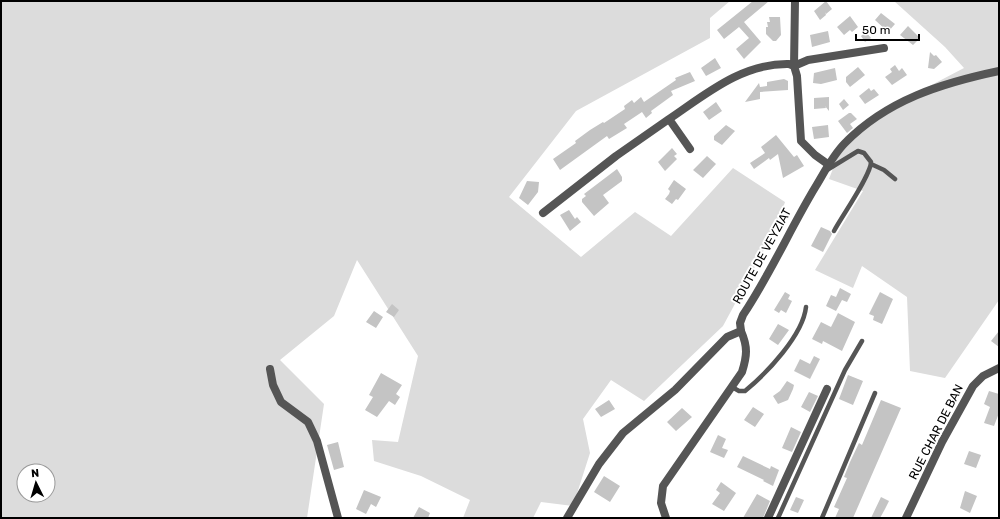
<svg xmlns="http://www.w3.org/2000/svg" width="1000" height="519" viewBox="0 0 1000 519" font-family="Rubik,sans-serif">
<style>
.green{fill:#dcdcdc;fill-rule:evenodd}
.building{fill:#c4c4c4}
.lines{fill:none;stroke-linecap:round;stroke-linejoin:round}
.service{stroke:#555;stroke-width:4.5}
.minor{stroke:#555;stroke-width:8}
.tertiary{stroke:#555;stroke-width:8}
.labels{text-anchor:middle;dominant-baseline:central;stroke-width:4;stroke-linejoin:round;paint-order:stroke}
.street-label{font-size:12px;fill:#000;stroke:#fff}
</style>
<rect width="100%" height="100%" fill="#fff"/>
<path class="green" d="M1,1H730L710,18V38L576,111L509,197L581,257L635,212L671,236L733,168L785,202L777,226L723,326L644,401L611,380L583,419L590,453L573,506L541,502L533,518H463L470,500L421,476L374,461L372,440L398,442L418,356L357,260L334,316L280,360L324,404L307,518H1ZM24,471H48V495H24Z
M894,1H999V300L945,378L910,371L907,297L862,266L853,288L815,270L863,191L829,179L845,137L878,113L964,68L945,47Z"/>
<path class="building" d="M753,1H769L744,22L761,42L744,59L736,49L749,38L739,27L724,39L717,30Z
M826,1L832,9L826,14L825,12L826,15L820,20L814,11Z
M881,13L895,24L888,32L875,20Z
M850,16L858,27L852,32L850,30L844,35L837,27Z
M769,17H780L781,35L776,41H773L766,34V27H768L767,22H770Z
M908,26L920,38L913,45L900,35Z
M828,31L830,42L812,47L810,35Z
M866,32L871,38L865,42L861,36Z
M930,52L934,56L936,55L942,62L934,69L928,68Z
M715,58L721,68L706,76L701,68Z
M895,65L899,71L902,68L907,75L892,85L885,77L892,72L890,69Z
M858,67L865,75L850,87L846,82V77Z
M835,68L837,80L821,84L813,83L814,73Z
M690,72L695,81L671,91L673,95L651,111L652,113L646,118L642,112L624,124L627,128L609,139L607,136L560,170L553,159L576,143L575,141L590,130L603,122L604,123L625,109L624,106L632,100L634,103L641,97L644,102L676,80L675,78Z
M784,79L788,81V90L760,92V99L745,102L759,83L760,87L767,86V82Z
M869,88L871,91L874,89L879,95L865,104L859,96Z
M829,97V111L825,106L826,108L814,109V98Z
M844,99L849,105L843,110L839,104Z
M716,102L722,111L709,120L703,112Z
M849,113H851L857,119L850,124L853,128L847,133L838,121Z
M726,125L735,131L722,145L714,140V136Z
M828,125L829,137L814,139L812,127Z
M776,135L794,157L797,155L804,166L783,178L778,154L770,160L769,158L754,169L750,163L765,153L761,147Z
M672,148L677,154L674,156L677,159L665,171L658,162Z
M707,156L716,164L703,178L693,170Z
M617,169L622,177V181L603,195L609,203L594,216L582,202V199L586,196L584,194Z
M674,180L686,189L678,200L676,199L672,204L665,199L669,194L670,191L668,189Z
M527,181L539,182L538,192L528,205L519,198Z
M569,210L575,219L577,217L581,222L570,231L560,215Z
M821,227L830,231L832,234L823,252L811,246Z
M840,288L851,294L847,302L842,300L836,311L826,306L831,295L836,297Z
M785,292L790,295L788,299L792,301L786,313L781,310L779,313L774,310Z
M880,292L893,299L882,324L873,320L874,316L869,314Z
M392,304L399,310L394,317L386,312Z
M374,311L383,317L376,328L366,322Z
M838,313L855,322L842,351L823,341L822,344L812,339L821,322L831,327Z
M778,324L789,330L778,345L769,339Z
M999,331V347L991,341Z
M814,356L820,359L810,379L794,371L800,359L810,364Z
M381,373L402,385L396,394L400,397L395,405L389,401L377,417L365,410L373,397L369,395Z
M848,375L863,381L853,405L839,399Z
M787,381L794,385L793,389L788,400L778,404L773,396L780,391Z
M989,391L999,394V413L994,426L984,423L990,407L984,404Z
M809,392L818,396L810,412L801,407Z
M609,400L615,409L601,417L595,409Z
M881,400L901,408L853,518H835L839,509L834,507L847,478L844,477L850,462L859,443L862,445Z
M753,407L764,414L755,427L744,420Z
M682,408L692,417L676,431L667,422Z
M791,427L801,432L792,452L782,448Z
M718,435L726,439L722,448L728,450L724,458L710,452Z
M338,442L344,467L334,470L327,445Z
M969,451L981,455L976,468L964,464Z
M743,456L770,469L771,466L779,470L773,486L763,481L764,480L737,467Z
M604,476L620,486L610,502L594,492Z
M721,482L736,493L724,511L712,504L720,493L716,490Z
M364,490L381,497L376,507L371,504L366,514L356,509Z
M965,491L977,496L970,513L960,508Z
M757,494L770,501L763,518H743Z
M796,497L804,500L798,513L790,510Z
M881,497L889,501L885,509L880,518H871Z
M419,507L430,513L428,518H413Z"/>
<g class="lines">
<path class="service" d="M871,164L884,170L895,179
M827,170L858,151L864,153L871,162C871,175 842,216 834,231
M732,387L739,391H745C767,373 803,335 806,307
M778,518L845,370L862,341
M822,518L875,393"/>
<path class="minor" d="M795,1L794,66L808,60L884,48
M690,149L669,119C706,94 742,63 789,64L794,66L797,76L801,141L815,155L829,165
M543,213L616,156L669,119
M270,369L273,385L281,402L308,422L317,441L338,518
M666,518L661,503L663,486L742,372C747,356 748,347 741,331
M768,518L827,389
M906,518L942,442L973,386L983,376L999,368"/>
<path class="tertiary" d="M567,518L599,464L623,433L675,390L727,337L741,331L740,323L743,315C770,275 791,227 816,186C825,171 833,155 845,143C887,100 942,83 999,71"/>
</g>
<g class="labels">
<g class="street-label">
<text transform="translate(762 256) rotate(-61)">ROUTE DE VEYZIAT</text>
<text transform="translate(936 432) rotate(-63)">RUE CHAR DE BAN</text>
</g>
</g>
<rect width="1000" height="519" fill="none" stroke="#000000" stroke-width="4"/>
<g transform="translate(36 483) rotate(355)"><circle r="19" fill="#ffffff" stroke="#999999"/>
<path d="M0-3L7 15L0 10L-7 15Z" fill="#000000"/>
<text y="-6" font-size="11" font-weight="bold" text-anchor="middle" fill="#000000">N</text>
</g>
<path d="M856 34v6h63v-6" fill="none" stroke="#000000" stroke-width="2"/>
<text x="862" y="34" font-size="12" fill="#000000" stroke="#ffffff" stroke-width="3" paint-order="stroke">50 m</text>
</svg>
